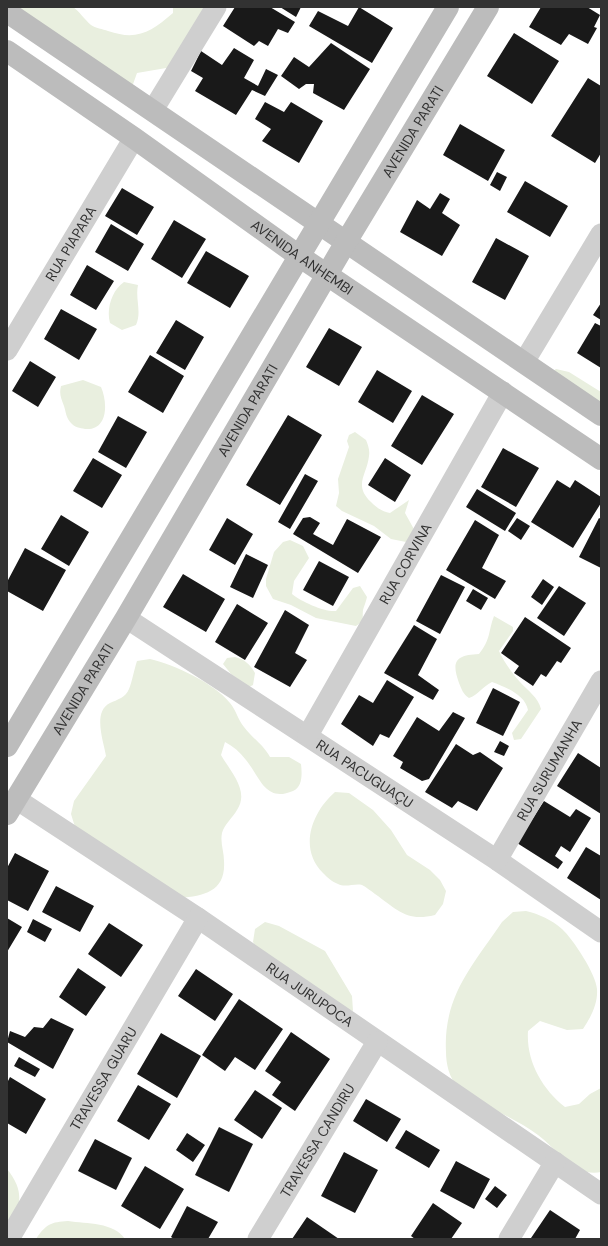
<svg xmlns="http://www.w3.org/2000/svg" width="608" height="1246" viewBox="0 0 608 1246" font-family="'DM Sans',sans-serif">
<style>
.green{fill:#e9efdf}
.building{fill:#191919}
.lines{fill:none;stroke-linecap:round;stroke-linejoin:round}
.street{stroke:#cfcfcf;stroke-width:21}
.secondary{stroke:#bcbcbc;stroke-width:22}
.labels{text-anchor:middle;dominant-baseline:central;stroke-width:4;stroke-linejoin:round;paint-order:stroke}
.street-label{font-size:14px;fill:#323232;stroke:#fff}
</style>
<rect width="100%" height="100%" fill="#fff"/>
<path class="green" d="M16,7H73C80,12 84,19 91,25C95,28 103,29 108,31C137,41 151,32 173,13V7H211L172,67L137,73L132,87Z
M124,282L138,285C135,299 142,312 136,325L122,330L110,323C106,309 112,290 124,282Z
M556,369L569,372L601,392V409L550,373Z
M83,380L101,387C108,403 108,431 85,429C80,428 74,427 71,423C66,418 66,412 64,406C61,398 59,394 61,386Z
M355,432L366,440C368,445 370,450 369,456C367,475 353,485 371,502C377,508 383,512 390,513L409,500L405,513L415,531L406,542L391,539L374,526L342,511L336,506L339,493L338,479L349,447L347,441L349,435Z
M290,540L303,546L309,558L294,581L292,594C302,602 324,612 336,611L353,588L360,586L367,597C366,602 364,606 363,610C362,619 365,620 356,626L316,618L291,605L273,599L266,586V579L274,552L283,542Z
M494,616L513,627V631L499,651C504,662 512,673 520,682C528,691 538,697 541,709L521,739L514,740L512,733L528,710C525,694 505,687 492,682C482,687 478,695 469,698C463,694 462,690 459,683C451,661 456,655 479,654C491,639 488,632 494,616Z
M235,657C244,659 250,664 255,673L253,685L249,687L231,674L223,664L227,658Z
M150,659C175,665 214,683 230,703C236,710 238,720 244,727C252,738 263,744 270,757H289L301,764C302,773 303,787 293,791C265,803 260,777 246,760C240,752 233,746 225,742L221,755C230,771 250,791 237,810C233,817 224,825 222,833C220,843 224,851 224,861C226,891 205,896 180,898L75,827L71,814L74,801L106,756C104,742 92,712 110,703C117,700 126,697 129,689C132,682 134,670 137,661Z
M335,792L349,793L373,810L391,830L407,855L430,870L440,880L446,891L443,904L435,915C406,922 398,910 375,894C371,891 366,887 362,885C355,883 345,888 338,884C332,882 327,877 323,873C298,848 312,812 335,792Z
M526,911C539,914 552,920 562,929C573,939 596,974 597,989C598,1004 591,1017 583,1029L567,1030L540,1021L528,1031C526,1061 542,1089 565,1107L579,1104L590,1094L601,1088V1172C575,1178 556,1148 538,1135C513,1116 481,1107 458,1086C449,1079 446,1063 446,1052C443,996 473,965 502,922L513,912Z
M265,922L279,926L325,951L352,996L353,1011L340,1008L261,954L253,942L255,929Z
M7,1169C28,1195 18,1209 7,1237Z
M68,1221C87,1224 114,1222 125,1239H36C46,1224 51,1222 68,1221Z"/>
<path class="building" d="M235,7H270L295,22L288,33L278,29L268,46L259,41L254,46L223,26Z
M280,7H301L296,17Z
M359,7L393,28L372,63L309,26L318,11L348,26Z
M541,7H587L600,15L594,27L597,28L588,44L569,34L561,45L529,27Z
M514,33L559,61L532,104L487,76Z
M331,43L370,69L344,110L313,93L314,84H306L299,89L281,76L294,57L309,67Z
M234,48L254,60L244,78L258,86L266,69L278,75L265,96L252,90L236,115L195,91L203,78L191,71L201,51L222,65Z
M588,78L601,86V153L595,163L551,136Z
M265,102L284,112L291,102L323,121L299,163L262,141L271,129L255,119Z
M460,124L505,150L488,181L443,155Z
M497,172L507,177L500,191L490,185Z
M525,181L568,206L550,237L507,212Z
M122,188L154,207L137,235L105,216Z
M440,193L450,199L442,213L460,225L442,256L400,232L417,200L430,209Z
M174,220L206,239L182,278L151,259Z
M111,224L144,244L128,271L95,252Z
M496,238L529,256L505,300L472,282Z
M206,251L249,276L230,308L187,283Z
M87,265L114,281L96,310L70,295Z
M601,303V320L593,315Z
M61,309L97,329L79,360L44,339Z
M176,320L204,337L185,370L156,353Z
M595,323L601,326V368L577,353Z
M329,328L362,347L339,386L306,367Z
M150,355L184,376L163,413L128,392Z
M30,361L56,377L38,407L12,391Z
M377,370L412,391L393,423L358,402Z
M422,395L454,414L422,465L391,446Z
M288,415L322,435L280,505L246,485Z
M118,416L147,432L126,468L98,452Z
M503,448L539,468L516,507L481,487Z
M93,458L122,475L102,508L73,491Z
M385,458L411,475L395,502L368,485Z
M305,474L318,481L290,529L278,522Z
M557,480L570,488L575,480L601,497V503L573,548L531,522Z
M477,489L516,513L505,531L466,507Z
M61,515L89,532L69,566L41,549Z
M310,517L320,523L313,534L333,545L347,519L381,537L358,573L293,534L303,518Z
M227,518L253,534L235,565L209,550Z
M517,518L530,526L521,540L508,531Z
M599,518L601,519V568L579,557Z
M475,520L499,535L482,568L506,581L495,599L446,570Z
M25,548L66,570L43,611L7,591V582Z
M246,554L268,565L253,598L230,587Z
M319,561L349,577L333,606L303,590Z
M183,574L225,599L206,632L163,607Z
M441,575L465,587L440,634L416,621Z
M543,579L554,587L542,605L531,597Z
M559,586L586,603L564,636L537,618Z
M473,589L488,598L481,610L466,601Z
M237,604L268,623L245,660L215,642Z
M285,610L309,625L295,653L307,660L290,687L254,667Z
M525,617L571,648L561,663L557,661L546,677L541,674L533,686L514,673L519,666L501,653Z
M414,625L437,639L418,675L439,690L433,700L384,673Z
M387,680L414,697L389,738L380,734L373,746L341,724L359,695L373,703Z
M493,688L520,702L503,736L476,723Z
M453,712L465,718L429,779L422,781L400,768L403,762L393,756L417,717L439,731Z
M500,741L509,746L504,756L494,752Z
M456,744L473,755L480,752L503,768L477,811L458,801L452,808L425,792Z
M578,753L601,768V814L557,786Z
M544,801L570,817L576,809L591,818L570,852L561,846L555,856L563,862L558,869L517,843Z
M586,847L601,856V900L567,878Z
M15,853L49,871L28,911L7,900V868Z
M56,886L94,906L80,932L42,912Z
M7,918L22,927L7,952Z
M33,919L52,929L45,942L27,932Z
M109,923L143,945L121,977L88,954Z
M78,968L106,987L86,1016L59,997Z
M196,969L233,994L215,1021L178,996Z
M239,999L283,1029L255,1070L235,1057L225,1071L202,1055Z
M51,1018L74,1029L53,1069L7,1042L10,1031L25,1037L34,1027L43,1028Z
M291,1032L330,1059L295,1111L272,1095L281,1082L265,1071Z
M161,1033L201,1056L177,1098L137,1074Z
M19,1057L40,1069L35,1077L14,1066Z
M10,1077L46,1099L26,1134L7,1123V1083Z
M138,1085L171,1104L149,1140L117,1121Z
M255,1090L282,1108L262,1139L234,1120Z
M366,1099L401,1119L387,1142L353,1121Z
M219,1127L253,1144L229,1192L195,1175Z
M406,1130L440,1150L429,1168L395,1148Z
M187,1133L205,1145L193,1162L176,1150Z
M95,1139L132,1158L116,1190L78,1171Z
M344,1152L378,1170L355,1213L321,1196Z
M456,1161L490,1179L474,1209L440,1191Z
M145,1166L184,1189L160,1229L121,1206Z
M495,1186L507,1195L497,1208L485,1199Z
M433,1203L462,1223L451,1239H415L411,1236Z
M187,1206L218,1222L208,1239H174L171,1237Z
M550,1210L580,1230L575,1239L531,1238Z
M307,1217L339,1239H292Z"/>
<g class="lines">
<g class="street">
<path d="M153,110L216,7"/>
<path id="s1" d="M7,350L134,138"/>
<path d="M524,362L601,234"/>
<path id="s2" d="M126,618L497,860L601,932"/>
<path id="s3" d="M308,735L503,392"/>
<path id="s4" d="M16,799L198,918L601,1194"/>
<path id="s5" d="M497,860L601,681"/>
<path id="s6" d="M9,1239L198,918"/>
<path id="s7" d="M258,1239L377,1042"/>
<path d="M509,1239L555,1162"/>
</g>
<g class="secondary">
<path d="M7,12L601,415"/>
<path id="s8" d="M7,51L134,138L299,256L601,459"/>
<path d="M7,746L448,7"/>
<path id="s9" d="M7,814L126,618L346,242L488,7"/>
</g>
</g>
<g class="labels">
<g class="street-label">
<text stroke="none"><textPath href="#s9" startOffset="794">AVENIDA PARATI</textPath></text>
<text stroke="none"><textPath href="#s1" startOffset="124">RUA PIAPARA</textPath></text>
<text stroke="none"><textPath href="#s8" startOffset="360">AVENIDA ANHEMBI</textPath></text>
<text stroke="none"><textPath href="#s9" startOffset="470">AVENIDA PARATI</textPath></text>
<text stroke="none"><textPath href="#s3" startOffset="197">RUA CORVINA</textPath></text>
<text stroke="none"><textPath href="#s9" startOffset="146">AVENIDA PARATI</textPath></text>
<text stroke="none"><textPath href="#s5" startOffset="104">RUA SURUMANHA</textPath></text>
<text stroke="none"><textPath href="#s2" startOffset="285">RUA PACUGUAÇU</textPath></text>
<text stroke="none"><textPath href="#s4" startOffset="353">RUA JURUPOCA</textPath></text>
<text stroke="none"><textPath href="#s6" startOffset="186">TRAVESSA GUARU</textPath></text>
<text stroke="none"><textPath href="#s7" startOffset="115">TRAVESSA CANDIRU</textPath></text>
</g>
</g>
<rect width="608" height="1246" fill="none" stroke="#323232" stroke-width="16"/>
</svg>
